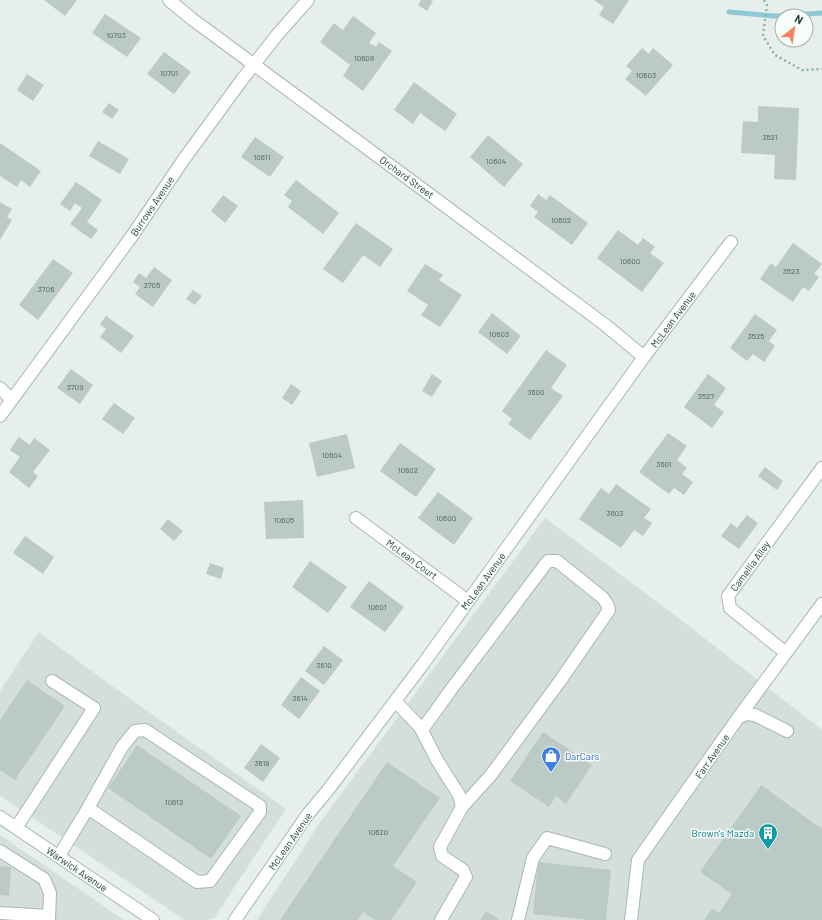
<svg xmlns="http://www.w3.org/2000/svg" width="822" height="920" viewBox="0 0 822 920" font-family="Barlow,sans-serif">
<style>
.built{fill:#d4dfda}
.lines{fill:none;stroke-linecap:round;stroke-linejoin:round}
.stream{stroke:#8ec9d4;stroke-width:5}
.building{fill:#bbcac4}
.minor-casing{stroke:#a8b8b2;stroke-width:14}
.path{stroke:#86b3a5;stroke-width:2.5;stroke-dasharray:2 3;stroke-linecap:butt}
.minor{stroke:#fff;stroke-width:12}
.labels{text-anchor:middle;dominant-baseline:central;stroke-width:3;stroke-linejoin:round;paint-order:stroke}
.number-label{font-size:8px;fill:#4a645c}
.street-label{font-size:10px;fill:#24423a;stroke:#f7fbf9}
.shop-label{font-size:10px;fill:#366cbe;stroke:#f7fbf9;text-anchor:start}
.culture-label{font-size:10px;fill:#0d838f;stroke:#f7fbf9;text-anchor:end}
</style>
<rect width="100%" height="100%" fill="#e6efeb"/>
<path class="built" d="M545,518L689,626L822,730V920H257L321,821Z
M39,632L105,681L286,809L214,918L207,920H185L0,796V691Z
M0,835L124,920H0Z"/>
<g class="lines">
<path class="stream" d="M729,12L774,16L822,13"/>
</g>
<path class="building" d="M44,0H77L65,16Z
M421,0H431L433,1L427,11L418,5Z
M594,0H629L613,24L599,15L604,7Z
M105,14L141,38L127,57L92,33Z
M353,16L376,33L369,43L376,47L379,42L392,51L363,91L343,76L350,65L320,42L334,23L343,30Z
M642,48L649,54L653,48L673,65L646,96L625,79L632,71L626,66Z
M164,52L191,72L174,94L147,74Z
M27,74L44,85L33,101L17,90Z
M414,82L457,114L445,131L420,113L413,124L394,110Z
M109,103L119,110L112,119L102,112Z
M758,106L799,108L796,180L774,179L775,155L741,153L743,121L758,122Z
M488,135L523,164L504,187L470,157Z
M255,137L284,157L270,177L241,157Z
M98,141L129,159L120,174L89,156Z
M0,143L41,171L30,187L21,180L17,187L0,176Z
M296,180L339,213L323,234L288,207L292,201L284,195Z
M76,182L102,200L87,222L98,230L91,239L70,224L82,208L75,203L70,211L60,204Z
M538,194L546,200L550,195L588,223L572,245L534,217L538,212L530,206Z
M223,195L238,206L225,223L211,211Z
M0,202L12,209L7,217L12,220L0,240Z
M356,223L393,249L380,267L363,255L343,283L323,269Z
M618,230L638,245L643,238L655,247L650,253L664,263L642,292L597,258Z
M793,243L822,264L814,274L819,277L809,291L803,287L793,302L760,279L771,263L776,267Z
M53,259L73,273L38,320L19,305Z
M425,264L443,275L439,280L462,295L440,327L421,315L428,305L407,291Z
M154,267L172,280L153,307L135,294L140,287L133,282L139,273L146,278Z
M193,290L202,296L195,305L186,299Z
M492,313L521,336L507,354L478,332Z
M755,314L777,330L769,341L775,346L764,362L753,354L747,361L730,348Z
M106,316L134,336L121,353L100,337L106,329L100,324Z
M546,350L567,365L551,388L563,396L530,440L508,424L512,419L502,411Z
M71,369L93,385L80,404L57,388Z
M432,374L442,381L432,397L422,391Z
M708,374L726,388L714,405L724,412L712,428L684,407Z
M291,384L301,391L292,405L282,398Z
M114,403L135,418L123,434L102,419Z
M668,433L687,446L677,460L687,468L682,474L693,482L684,495L674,488L669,494L639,472Z
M347,434L355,468L317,477L309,443Z
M19,437L30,445L34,438L50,450L33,472L38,476L29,488L9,472L20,457L10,450Z
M400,443L436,469L416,497L380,471Z
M765,467L783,481L777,490L758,476Z
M616,484L651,509L644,518L652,523L643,536L634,530L621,548L579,519L601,488L609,494Z
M438,492L473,518L454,545L418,518Z
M303,500L304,538L266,539L264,502Z
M747,515L758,523L739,549L721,536L731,523L737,528Z
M168,519L183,531L174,541L160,529Z
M25,536L54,557L43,574L13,553Z
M310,561L347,587L328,613L292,587Z
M210,563L224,568L221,579L206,574Z
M369,581L404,607L385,632L350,607Z
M324,646L343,660L324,685L305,671Z
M301,677L320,691L299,719L281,705Z
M27,680L65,706L15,780L0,770V720Z
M543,732L592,765L566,804L556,796L549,807L510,781Z
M261,744L280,758L263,782L244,768Z
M137,745L241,816L211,859L108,788Z
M387,762L440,798L393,866L417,882L391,920H375L363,912L358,920H280Z
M761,785L822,829V920H704L712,909L719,913L732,894L700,872Z
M538,862L611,870L606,920H590L533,914Z
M0,866L11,867L9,896L0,895Z
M486,911L499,920H480Z"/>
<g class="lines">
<defs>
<path id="minor" d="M169,0L192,19L253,64L425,191L604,324L644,357
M0,388L12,400
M0,416L132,236L184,159L241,81L277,35L308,0
M356,518L468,601
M786,653L730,608L728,596L822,468
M395,701L420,727L437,760L459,795L462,807L440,847L442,856L463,870L466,877L441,920
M738,718L746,714L755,715L787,731
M422,730L450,691L544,566L548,561H557L603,598L607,604L609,610L560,681L491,775L462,807
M0,817L153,920
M16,828L94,708L52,681
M0,851L44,879L50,893L49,920
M59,856L88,808L122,747L135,731L145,730L260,806V812L210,881L197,882L88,808
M0,913L49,916
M235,920L308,814L328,790L423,664L644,357L731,242
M518,920L533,858L547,838L605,854
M631,920L638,860L738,718L822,604"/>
</defs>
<use href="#minor" class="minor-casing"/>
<path class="path" d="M764,0L767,5L763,36L775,55L802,70L822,69"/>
<use href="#minor" class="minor"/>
</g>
<defs>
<symbol id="shop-pin" viewBox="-11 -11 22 30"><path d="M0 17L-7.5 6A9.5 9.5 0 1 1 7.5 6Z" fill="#3f7fe0" stroke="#f7fbf9"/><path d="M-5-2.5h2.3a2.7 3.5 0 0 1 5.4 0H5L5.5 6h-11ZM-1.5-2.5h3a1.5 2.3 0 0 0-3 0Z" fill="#fff"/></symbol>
<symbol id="building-pin" viewBox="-11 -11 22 30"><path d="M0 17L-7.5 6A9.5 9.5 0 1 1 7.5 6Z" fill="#0f9aa8" stroke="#f7fbf9"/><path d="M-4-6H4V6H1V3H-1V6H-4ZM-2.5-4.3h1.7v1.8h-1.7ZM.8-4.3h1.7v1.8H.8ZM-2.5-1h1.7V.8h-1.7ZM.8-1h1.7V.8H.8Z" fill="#fff"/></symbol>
</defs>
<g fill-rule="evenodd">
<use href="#shop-pin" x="540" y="745" width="22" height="30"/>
<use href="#building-pin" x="757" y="822" width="22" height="30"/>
</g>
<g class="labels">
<g class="number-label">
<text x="116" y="35">10703</text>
<text x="364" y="58">10608</text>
<text x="169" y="73">10701</text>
<text x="646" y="75">10603</text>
<text x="770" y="137">3521</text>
<text x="262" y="157">10611</text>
<text x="496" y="161">10604</text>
<text x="561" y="220">10602</text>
<text x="630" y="261">10600</text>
<text x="791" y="271">3523</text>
<text x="152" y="285">3705</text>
<text x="46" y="289">3706</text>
<text x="499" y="334">10603</text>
<text x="756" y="336">3525</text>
<text x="75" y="387">3709</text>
<text x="536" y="392">3600</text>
<text x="706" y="396">3527</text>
<text x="332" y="455">10604</text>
<text x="664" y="464">3601</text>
<text x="408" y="470">10602</text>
<text x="615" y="513">3603</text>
<text x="446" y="518">10600</text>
<text x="284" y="520">10605</text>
<text x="377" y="607">10601</text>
<text x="324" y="665">3610</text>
<text x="300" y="698">3614</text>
<text x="262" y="763">3618</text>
<text x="174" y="802">10612</text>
<text x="378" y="832">10620</text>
</g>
<g class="street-label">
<text transform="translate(407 177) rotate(36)">Orchard Street</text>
<text transform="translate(152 206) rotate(-56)">Burrows Avenue</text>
<text transform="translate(673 319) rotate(-53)">McLean Avenue</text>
<text transform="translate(412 559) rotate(36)">McLean Court</text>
<text transform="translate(750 566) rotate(-54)">Camellia Alley</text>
<text transform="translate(483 581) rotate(-54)">McLean Avenue</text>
<text transform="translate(712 756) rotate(-55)">Farr Avenue</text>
<text transform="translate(290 841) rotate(-55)">McLean Avenue</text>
<text transform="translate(77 869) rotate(34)">Warwick Avenue</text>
</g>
<g class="shop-label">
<text x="565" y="756">DarCars</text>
</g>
<g class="culture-label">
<text x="754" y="833">Brown's Mazda</text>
</g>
</g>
<g transform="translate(794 28) rotate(30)"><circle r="19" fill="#f7fbf9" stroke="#a3b1ad"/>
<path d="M0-3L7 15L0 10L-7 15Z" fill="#f4845f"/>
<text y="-6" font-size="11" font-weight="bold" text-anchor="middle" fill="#24423a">N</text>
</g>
</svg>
